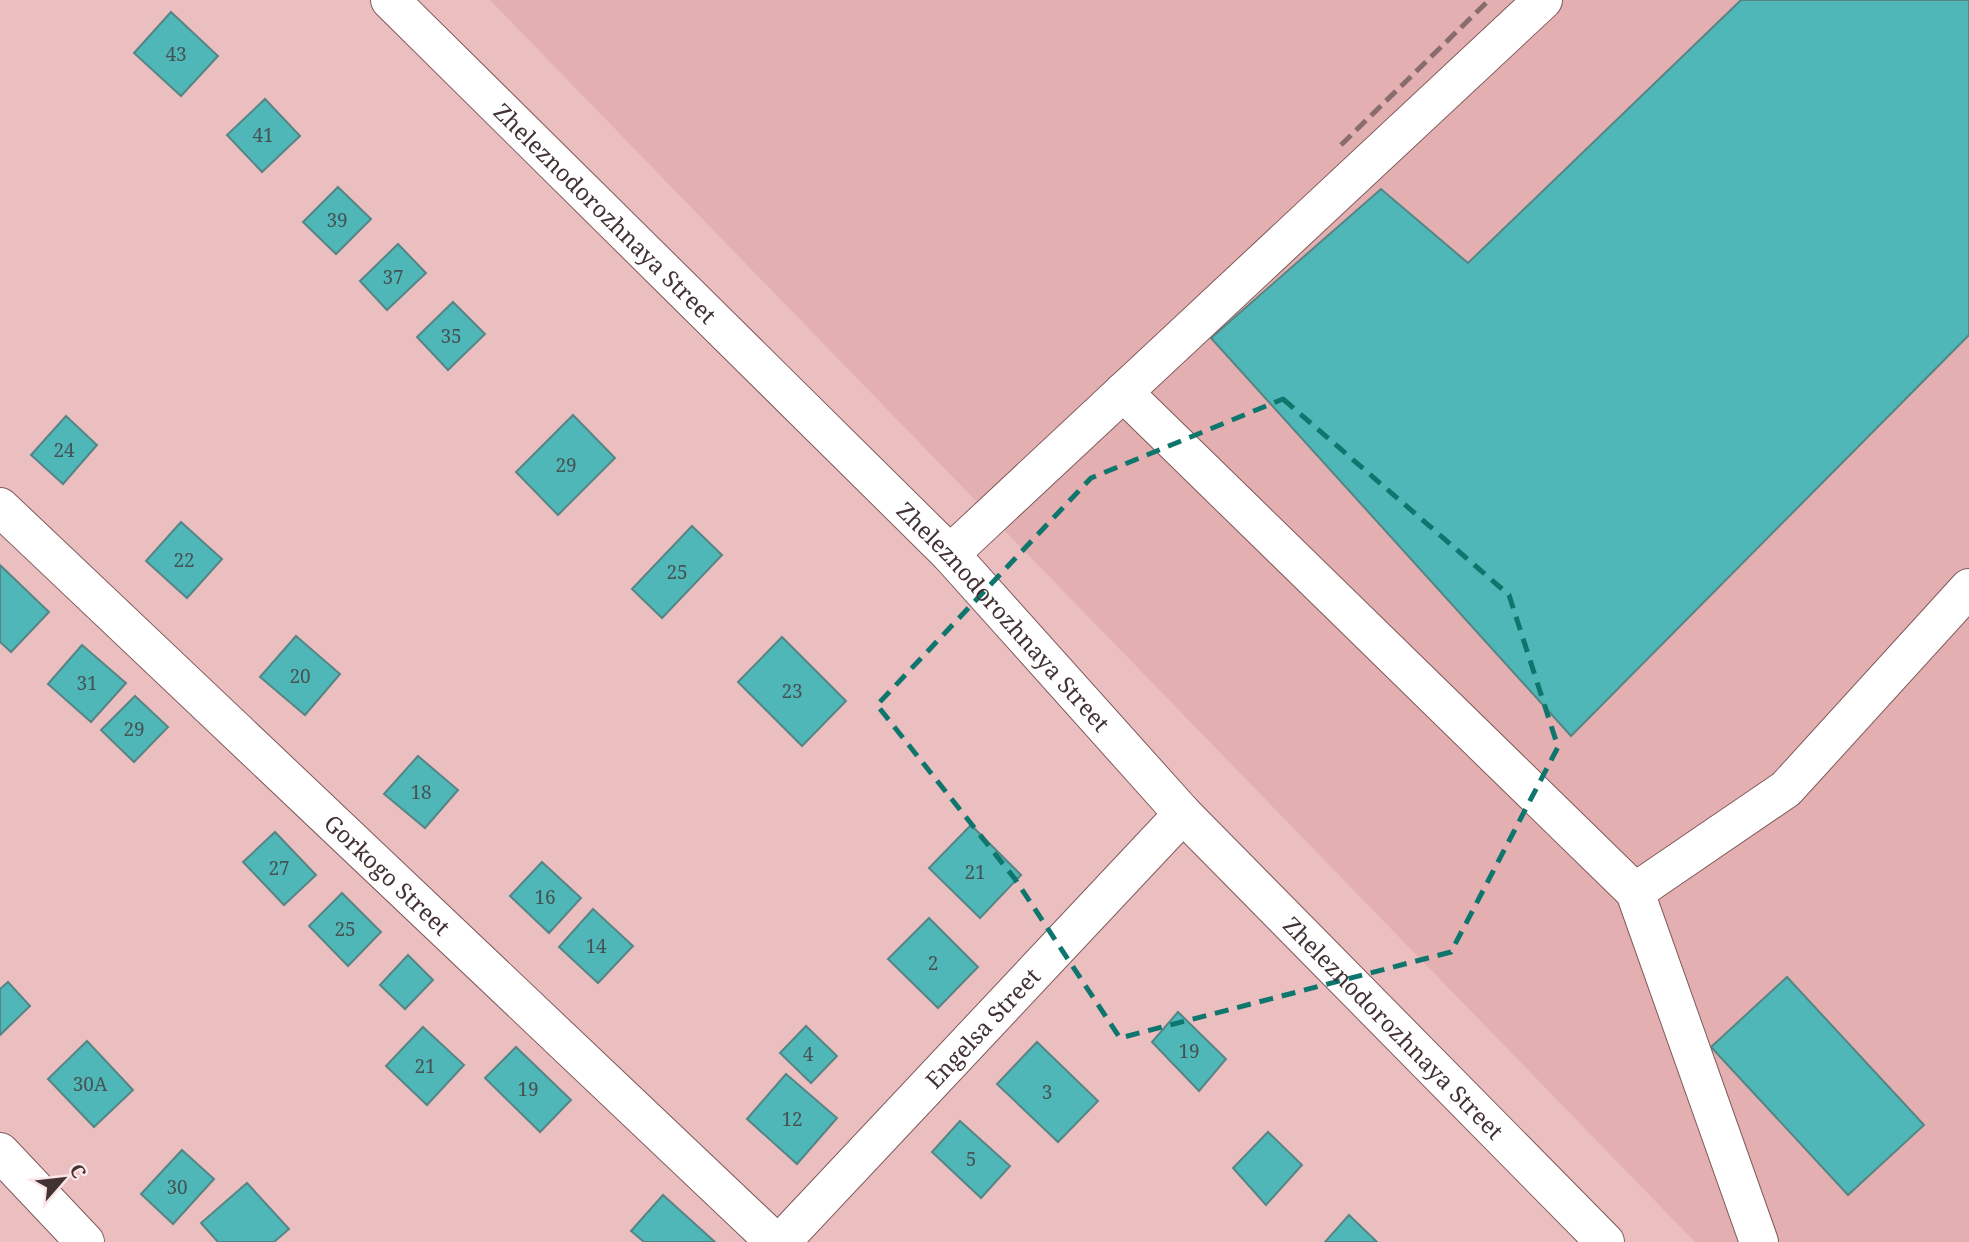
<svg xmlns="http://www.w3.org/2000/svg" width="1969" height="1242" viewBox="0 0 1969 1242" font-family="'Noto Serif',serif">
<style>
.built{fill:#e3afb0}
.building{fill:#4fb7b8;stroke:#568585;stroke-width:2}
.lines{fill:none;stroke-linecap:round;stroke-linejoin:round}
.minor-casing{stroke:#805a5b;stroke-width:40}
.major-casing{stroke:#805a5b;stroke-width:40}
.minor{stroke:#fff;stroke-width:38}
.major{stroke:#fff;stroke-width:38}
.rail{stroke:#896d6e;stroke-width:5;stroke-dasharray:14 7;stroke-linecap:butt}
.marked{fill:none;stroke:#0f766e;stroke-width:5;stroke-dasharray:14 9;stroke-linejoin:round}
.labels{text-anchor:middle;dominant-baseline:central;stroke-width:5;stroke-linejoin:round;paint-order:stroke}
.number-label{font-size:19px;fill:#465354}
.street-label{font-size:23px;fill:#433233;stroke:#fce5e6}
</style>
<rect width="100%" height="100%" fill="#ebbec0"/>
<path class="built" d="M490,0H1969V1242H1695Z"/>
<path class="building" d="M1741,0H1969V335L1571,736L1211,338L1381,189L1468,263Z
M171,12L218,56L181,96L134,53Z
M265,99L300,136L262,172L227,135Z
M338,187L371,219L336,254L303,222Z
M398,244L426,273L387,310L360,281Z
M453,302L485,334L448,370L417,337Z
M573,415L615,458L558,515L516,472Z
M66,416L97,445L63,484L31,455Z
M181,522L222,559L187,598L146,561Z
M692,526L722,555L662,618L632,589Z
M0,565L49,612L11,652L0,642Z
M296,636L340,674L305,715L260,677Z
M782,637L846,701L802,746L738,682Z
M82,645L126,683L91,722L48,684Z
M135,696L168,727L134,762L101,730Z
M418,756L458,790L425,828L384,794Z
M971,825L1021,875L980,918L929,868Z
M275,832L316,875L284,905L243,862Z
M542,862L581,898L549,933L510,896Z
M342,893L381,932L348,966L309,926Z
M593,909L633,946L598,983L559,947Z
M929,918L978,967L938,1008L888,959Z
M408,955L433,980L405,1009L380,985Z
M1787,977L1924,1125L1848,1195L1711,1047Z
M8,982L30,1006L0,1035V989Z
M1178,1012L1226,1059L1199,1091L1152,1042Z
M806,1026L837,1056L811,1083L780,1053Z
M423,1027L464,1065L427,1105L386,1066Z
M87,1041L133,1090L94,1127L48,1079Z
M1037,1042L1098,1101L1058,1142L997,1084Z
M516,1047L571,1100L540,1132L485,1078Z
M786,1074L837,1118L797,1164L747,1119Z
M960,1121L1010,1166L981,1198L932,1152Z
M1268,1132L1302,1165L1266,1205L1233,1168Z
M182,1150L214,1179L173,1224L141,1194Z
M247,1183L289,1229L274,1242H218L201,1223Z
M663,1195L715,1242H644L631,1231Z
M1349,1215L1377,1242H1325Z"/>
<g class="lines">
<defs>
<g id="minor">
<path d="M1123,392L1635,892L1759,1242"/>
<path id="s1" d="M0,507L775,1242"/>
<path d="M950,554L1543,0"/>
<path d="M1635,892L1786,789L1969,588"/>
<path d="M0,1152L85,1242"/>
<path id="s2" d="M781,1242L1183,814"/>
</g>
<g id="major">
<path id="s3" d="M390,0L950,554L1183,814L1605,1242"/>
</g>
</defs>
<use href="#minor" class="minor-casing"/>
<use href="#major" class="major-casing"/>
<use href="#minor" class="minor"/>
<use href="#major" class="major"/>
<path class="rail" d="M1341,145L1489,0"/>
</g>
<path class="marked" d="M1283,399L1509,595L1558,747L1451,952L1120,1038L1015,879L877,705L1091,478Z"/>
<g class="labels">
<g class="number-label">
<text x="176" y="54">43</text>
<text x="263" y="135">41</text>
<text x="337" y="220">39</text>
<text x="393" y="277">37</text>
<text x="451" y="336">35</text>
<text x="64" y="450">24</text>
<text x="566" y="465">29</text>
<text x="184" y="560">22</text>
<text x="677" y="572">25</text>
<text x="300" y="676">20</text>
<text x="87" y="683">31</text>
<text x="792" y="691">23</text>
<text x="134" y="729">29</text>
<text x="421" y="792">18</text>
<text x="279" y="868">27</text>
<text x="975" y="872">21</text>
<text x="545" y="897">16</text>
<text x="345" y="929">25</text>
<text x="596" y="946">14</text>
<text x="933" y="963">2</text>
<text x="1189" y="1051">19</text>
<text x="808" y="1054">4</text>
<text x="425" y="1066">21</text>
<text x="90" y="1084">30А</text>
<text x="528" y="1089">19</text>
<text x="1047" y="1092">3</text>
<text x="792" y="1119">12</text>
<text x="971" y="1159">5</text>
<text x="177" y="1187">30</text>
</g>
<g class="street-label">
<text stroke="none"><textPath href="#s3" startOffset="303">Zheleznodorozhnaya Street</textPath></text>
<text stroke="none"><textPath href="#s3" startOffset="870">Zheleznodorozhnaya Street</textPath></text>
<text stroke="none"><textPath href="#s1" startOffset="534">Gorkogo Street</textPath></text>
<text stroke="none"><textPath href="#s3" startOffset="1437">Zheleznodorozhnaya Street</textPath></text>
<text stroke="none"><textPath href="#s2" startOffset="294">Engelsa Street</textPath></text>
</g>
</g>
<g transform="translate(63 1179) rotate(62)" stroke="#fce5e6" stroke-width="5" paint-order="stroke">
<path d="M0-5L12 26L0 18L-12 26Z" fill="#433233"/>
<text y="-10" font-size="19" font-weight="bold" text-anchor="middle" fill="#433233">С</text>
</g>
</svg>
